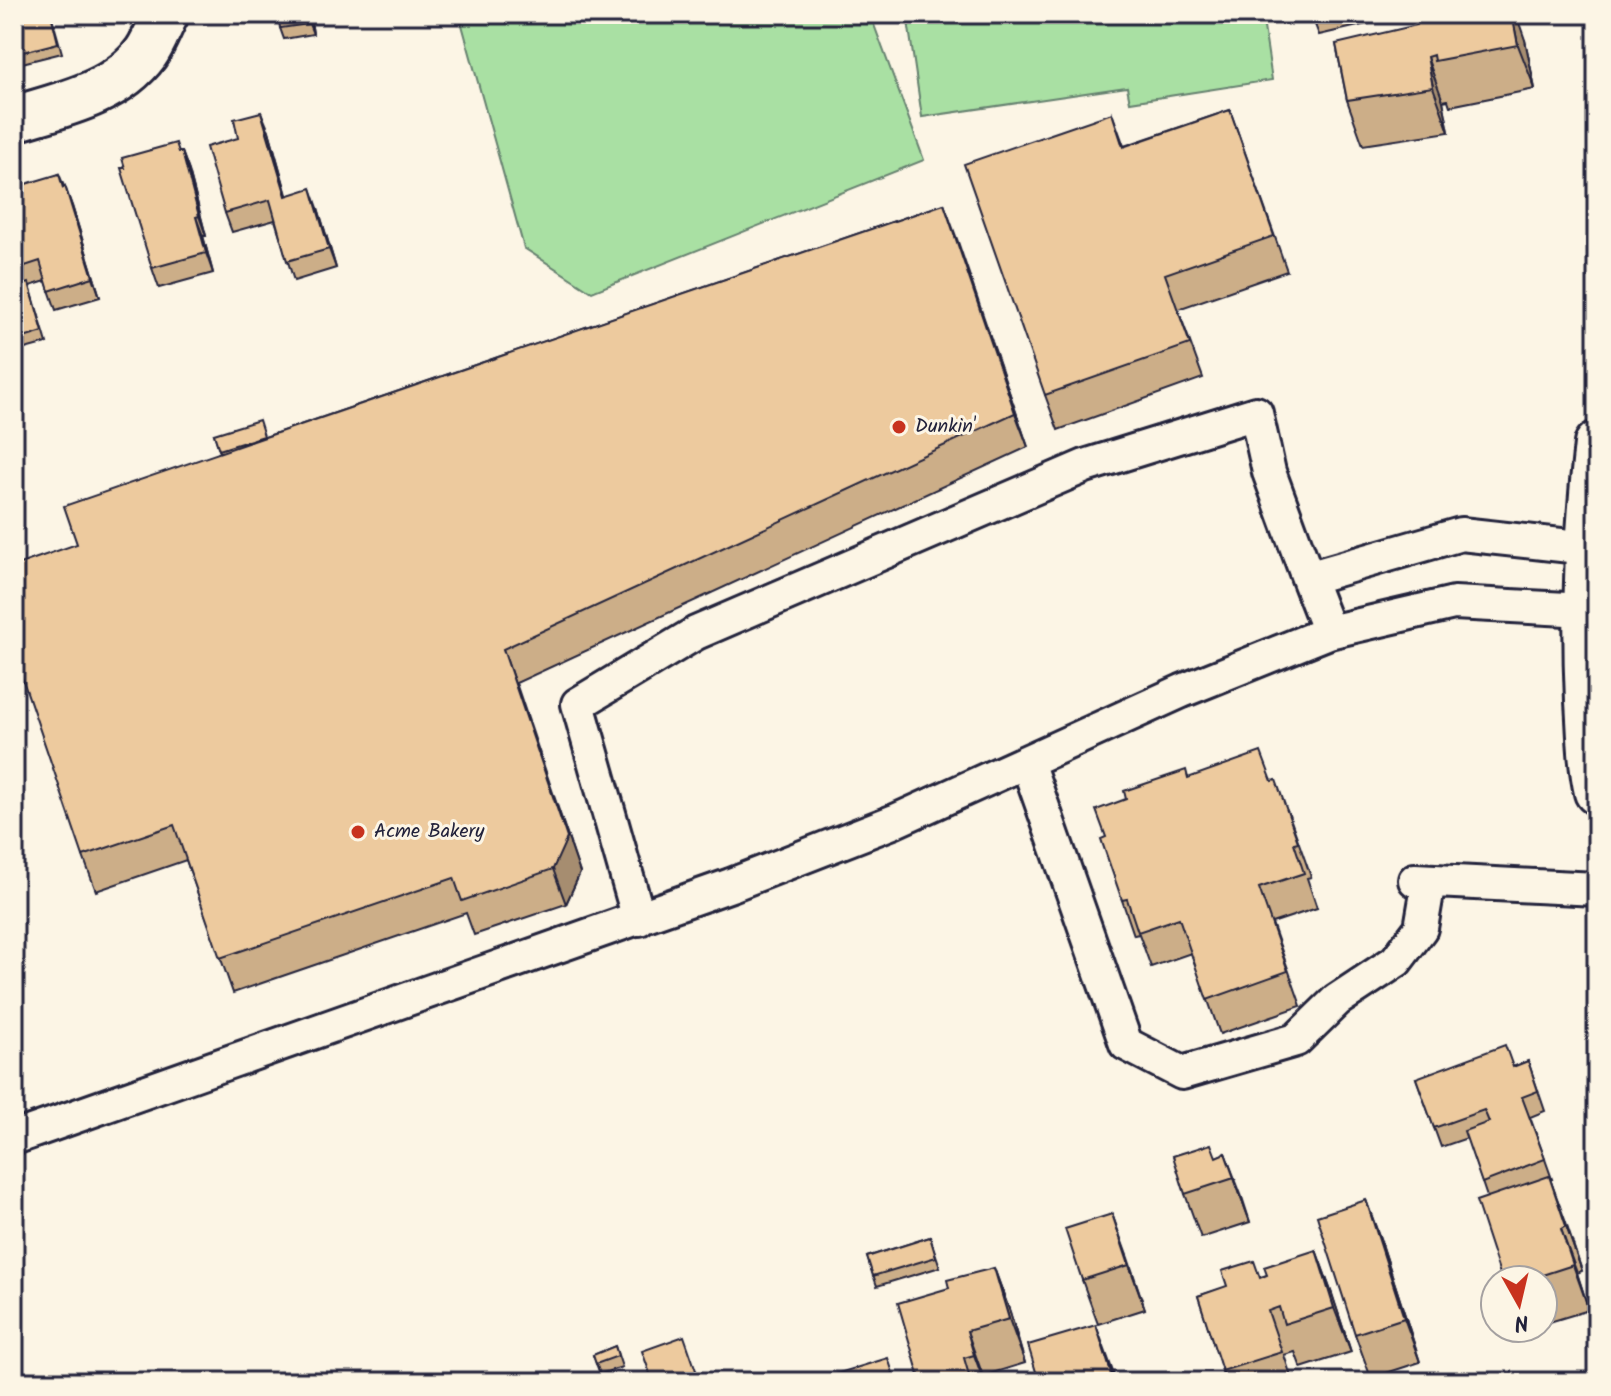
<svg xmlns="http://www.w3.org/2000/svg" width="1611" height="1396" viewBox="0 0 1611 1396" font-family="Kalam,sans-serif">
<style>
.grass{fill:#a9e0a3;stroke:#66816f;stroke-width:2}
.lines{fill:none;stroke-linecap:round;stroke-linejoin:round}
.service-casing{stroke:#22223b;stroke-width:38}
.minor-casing{stroke:#22223b;stroke-width:50}
.tertiary-casing{stroke:#22223b;stroke-width:50}
.service{stroke:#fcf5e5;stroke-width:32}
.minor{stroke:#fcf5e5;stroke-width:44}
.tertiary{stroke:#fcf5e5;stroke-width:44}
.wall{fill:#ccae88;stroke:#22223b;stroke-width:2}
.shaded-wall{fill:#a68d6f;stroke:#22223b;stroke-width:2}
.building{fill:#edca9e;stroke:#22223b;stroke-width:2}
.poi-dot{fill:#c8321e;stroke:#fcf5e5;stroke-width:3}
.labels{text-anchor:middle;dominant-baseline:central;stroke-width:6;stroke-linejoin:round;paint-order:stroke}
.poi-label{font-size:20px;fill:#22223b;stroke:#fcf5e5;text-anchor:start}
</style>
<rect width="100%" height="100%" fill="#fcf5e5"/>
<filter id="ink" filterUnits="userSpaceOnUse"><feTurbulence type="fractalNoise" baseFrequency=".0125" numOctaves="2"/><feDisplacementMap in="SourceGraphic" scale="16" xChannelSelector="R" yChannelSelector="G"/><feConvolveMatrix kernelMatrix="1 2 1 2 8 2 1 2 1" color-interpolation-filters="sRGB"/></filter>
<g filter="url(#ink)">
<path class="grass" d="M459,14H870L924,160L592,292L524,248Z
M907,14H1262L1272,80L1130,102L1127,87L922,117Z"/>
<g class="lines">
<defs>
<path id="service" d="M1586,610L1454,603L1329,632L1308,578L1461,534L1588,548
M1027,762L1126,1044L1182,1073L1296,1040L1337,1000L1396,961L1421,928L1429,881
M1415,880L1597,889
M639,919L578,704L696,633L1085,466L1256,413L1269,472L1308,578
M14,1138L731,885L895,821L1182,691L1329,632"/>
<path id="minor" d="M14,119C60,105 116,94 146,53C154,42 159,27 166,14"/>
<path id="tertiary" d="M1597,444C1587,529 1584,615 1588,701C1590,731 1590,762 1597,792"/>
</defs>
<use href="#service" class="service-casing"/>
<use href="#minor" class="minor-casing"/>
<use href="#tertiary" class="tertiary-casing"/>
<use href="#service" class="service"/>
<use href="#minor" class="minor"/>
<use href="#tertiary" class="tertiary"/>
</g>
<path class="wall" d="M51,14L62,53L22,63L19,53Z
M310,14L313,34L284,39L280,28Z
M1311,14H1410L1319,35Z
M1525,40L1535,89L1450,106L1448,100L1443,101L1449,132L1363,145L1347,100L1336,44Z
M1230,110L1287,271L1178,309L1203,378L1058,430L1045,395L1112,113L1124,146Z
M269,131L287,196L318,208L336,268L294,281L275,220L232,232L225,213Z
M179,152H182L189,171L206,236H203L213,273L159,288L152,268Z
M59,174L72,206L100,297L56,310L46,281L30,286L47,343L14,352V287L24,284L14,253L22,195Z
M944,204L1028,447L516,683L580,873L566,904L474,935L466,913L233,993L186,860L96,891L83,856L77,544L220,452L214,434L265,437Z
M1188,778L1272,781L1289,815L1311,877L1307,878L1317,908L1272,923L1301,1006L1220,1034L1191,953L1151,967L1139,934L1134,935L1122,900L1106,837Z
M1528,1061L1545,1111L1530,1117L1552,1179H1550L1582,1271L1577,1273L1589,1310L1543,1324V1280H1502L1487,1197L1467,1138L1441,1147L1416,1078L1513,1067Z
M1225,1153L1250,1222L1201,1238L1185,1194L1216,1157Z
M1366,1200L1382,1244L1420,1362L1371,1378L1355,1334Z
M1112,1214L1145,1309L1098,1324L1082,1280Z
M930,1237L940,1267L877,1286L867,1257Z
M1316,1250L1332,1294L1351,1352L1301,1368L1295,1352L1284,1355L1293,1382H1226L1198,1296L1267,1275Z
M994,1268L1010,1312L1025,1363L983,1376L985,1382H921L949,1288Z
M1519,1328H1532L1521,1332Z
M615,1346L622,1367L600,1374L593,1355Z"/>
<path class="shaded-wall" d="M307,14H310L313,34L309,24Z
M1512,14H1516L1525,40L1535,89L1518,45Z
M1427,57L1443,101L1449,132L1433,87Z
M261,112L269,131L293,216L286,196Z
M182,152L189,171L206,236L199,216Z
M65,186L72,206L100,297L93,277Z
M311,188L318,208L336,268L329,249Z
M944,204L957,239L1028,447L1015,413Z
M196,217L203,236L213,273L206,253Z
M503,649L580,873L566,904L553,869Z
M1225,1153L1242,1197L1250,1222L1234,1178Z
M1549,1176L1565,1220L1582,1271L1566,1226Z
M1366,1200L1382,1244L1420,1362L1404,1318Z
M1112,1214L1128,1258L1145,1309L1129,1265Z
M1561,1229L1577,1273L1589,1310L1573,1265Z
M1316,1250L1332,1294L1351,1352L1334,1308Z
M994,1268L1010,1312L1025,1363L1009,1319Z
M1096,1325L1112,1369L1116,1382H1114Z
M967,1331L983,1376L985,1382H984L974,1355Z"/>
<path class="building" d="M38,14H51L58,43L19,53L14,36V20Z
M278,14H307L309,24L280,28Z
M1420,14H1512L1518,45L1434,61L1433,55L1427,57L1433,87L1347,100L1336,44L1417,25Z
M1230,110L1274,236L1165,274L1190,344L1045,395L964,164L1112,113L1123,147Z
M261,112L286,196L311,188L329,249L287,261L270,200L225,213L206,147L238,138L234,119Z
M176,143L179,152H182L199,216L196,217L206,253L152,268L121,168H125L122,158Z
M59,174L63,188L65,186L93,277L49,291L40,261L19,268L14,253V198L22,195L19,186Z
M944,204L1015,413L503,649L567,838L553,869L462,901L454,878L220,958L174,825L83,856L14,654V566L77,544L64,506Z
M29,283L43,332L14,341V287Z
M259,420L264,436L219,450L214,434Z
M1261,752L1272,781L1276,780L1298,842L1294,843L1304,873L1259,888L1288,971L1207,1000L1179,918L1138,932L1127,899L1122,900L1101,839L1106,837L1096,810L1126,799L1124,791L1186,770L1188,778Z
M1505,1045L1513,1067L1528,1061L1538,1091L1522,1097L1545,1159L1482,1183L1464,1131L1489,1122L1484,1110L1434,1128L1416,1078Z
M1211,1144L1216,1157L1225,1153L1234,1178L1185,1194L1173,1156Z
M1549,1176L1566,1226L1561,1229L1573,1265L1527,1280H1502L1476,1201Z
M1366,1200L1404,1318L1355,1334L1317,1216Z
M1112,1214L1129,1265L1082,1280L1065,1229Z
M930,1237L936,1257L873,1276L867,1257Z
M1316,1250L1334,1308L1284,1324L1279,1307L1268,1311L1282,1352L1222,1371L1198,1296L1227,1286L1222,1271L1254,1261L1260,1278L1267,1275L1264,1267Z
M994,1268L1009,1319L967,1331L974,1355L964,1358L971,1382H921L898,1303L949,1288L947,1280Z
M1096,1325L1114,1382H1039L1028,1345Z
M684,1336L700,1382H653L642,1351Z
M615,1346L618,1356L596,1364L593,1355Z
M888,1358L896,1382H810Z"/>
</g>
<g class="poi-dot">
<circle cx="899" cy="427" r="8"/>
<circle cx="358" cy="832" r="8"/>
</g>
<g class="labels">
<g class="poi-label">
<text x="915" y="427">Dunkin'</text>
<text x="374" y="832">Acme Bakery</text>
</g>
</g>
<rect width="1611" height="1396" fill="none" stroke="#fcf5e5" stroke-width="48"/>
<rect x="24" y="24" width="1563" height="1348" fill="none" stroke="#22223b" stroke-width="3" filter="url(#ink)"/>
<g transform="translate(1519 1304) rotate(172)"><circle r="38" fill="#fcf5e5" stroke="#a5a1a1" stroke-width="2"/>
<path d="M0-6L14 30L0 20L-14 30Z" fill="#c8321e"/>
<text y="-12" font-size="22" font-weight="bold" text-anchor="middle" fill="#22223b">N</text>
</g>
</svg>
